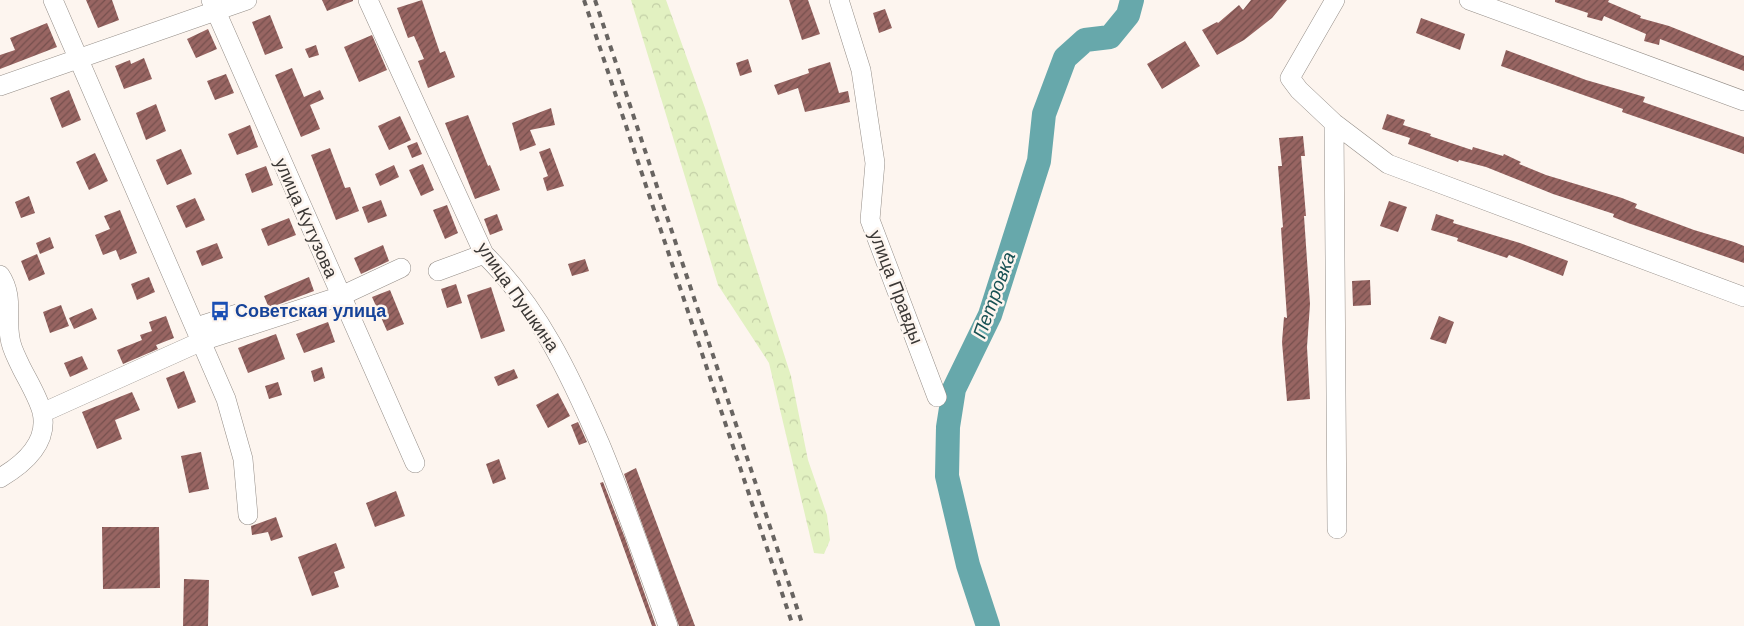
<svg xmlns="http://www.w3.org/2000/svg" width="1744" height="626" viewBox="0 0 1744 626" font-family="Helvetica,sans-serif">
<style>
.forest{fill:url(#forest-crowns)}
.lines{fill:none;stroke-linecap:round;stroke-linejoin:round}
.river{stroke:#67a8ab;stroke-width:24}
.building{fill:url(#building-hatch)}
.minor-casing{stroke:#948d87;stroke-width:20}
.minor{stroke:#fff;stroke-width:19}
.rail{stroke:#686461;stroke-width:4;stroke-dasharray:6 6;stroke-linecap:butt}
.labels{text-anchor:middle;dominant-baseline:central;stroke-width:5;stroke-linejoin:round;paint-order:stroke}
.street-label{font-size:18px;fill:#3a3735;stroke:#fdf5ef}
.transit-label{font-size:18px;font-weight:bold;fill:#164399;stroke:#fdf5ef;text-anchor:start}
.water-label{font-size:19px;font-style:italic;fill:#185154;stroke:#fdf5ef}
</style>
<defs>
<pattern id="forest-crowns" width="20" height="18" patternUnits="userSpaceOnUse" patternTransform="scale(1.25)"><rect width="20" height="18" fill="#e2f1c1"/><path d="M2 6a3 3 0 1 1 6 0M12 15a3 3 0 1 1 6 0" fill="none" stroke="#c3cfa6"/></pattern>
<pattern id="building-hatch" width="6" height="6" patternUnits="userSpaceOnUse" patternTransform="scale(1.25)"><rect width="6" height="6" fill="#986562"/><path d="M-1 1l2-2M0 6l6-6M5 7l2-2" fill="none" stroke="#76504e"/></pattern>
</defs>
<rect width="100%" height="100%" fill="#fdf5ef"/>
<path class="forest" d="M631,0H666L705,108L791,376L808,460L827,515L830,540L824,554L814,553L769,363L718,285Z"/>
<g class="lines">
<path class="river" d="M988,626L968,565L947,476L948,427L954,389L990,315L1039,161L1044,114L1065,58L1085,40L1110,37L1128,15L1132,0"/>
</g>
<path class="building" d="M86,0H112L119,20L98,28Z
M322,0H353V1L327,11Z
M422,0L440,53L445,51L455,77L428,88L418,61L424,59L414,36L408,38L397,8Z
M789,0H808L820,34L802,40Z
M1251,0H1287L1272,18L1244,40L1217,55L1202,30L1217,22L1218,23L1239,5L1243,10Z
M1555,0H1609L1608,2L1641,16L1640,18L1669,26L1744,56V71L1660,39L1659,45L1644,41L1646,34L1604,16L1602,21L1587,17L1588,13L1555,2Z
M885,9L892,28L879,33L873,13Z
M270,15L283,48L265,55L252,22Z
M1421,18L1465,34L1460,50L1416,33Z
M47,23L57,47L0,69V55L15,50L10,38Z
M208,29L217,49L196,58L187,39Z
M372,35L387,70L359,82L344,47Z
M1185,41L1200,66L1162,89L1147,64Z
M316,45L319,55L309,58L305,49Z
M1506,50L1586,80L1645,97L1643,102L1744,137V154L1622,112L1623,109L1501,66Z
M144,58L152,79L124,89L115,66L130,60L131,64Z
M748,59L752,72L740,76L736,63Z
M830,62L839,93L848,91L850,102L805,112L798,88L778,95L774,85L809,73L808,69Z
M292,68L304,97L320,90L324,99L310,105L320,129L301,137L275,75Z
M226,74L234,93L215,100L207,81Z
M69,90L81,120L62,128L50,98Z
M156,104L166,131L146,140L136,113Z
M551,108L555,125L530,130L536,145L520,151L512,123Z
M1387,114L1405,120L1403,125L1431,134L1430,136L1472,150L1473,147L1503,156L1504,154L1521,162L1519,164L1546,175L1622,198L1637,204L1635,208L1694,230L1734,242L1744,246V263L1628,223L1613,217L1614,214L1553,194L1486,167L1459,160L1458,162L1408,144L1410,138L1382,129Z
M468,115L488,166L490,165L500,190L475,199L445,123Z
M400,116L411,140L389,150L378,126Z
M250,125L258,147L237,155L228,134Z
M1303,136L1305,156H1301L1306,216H1304L1310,304L1307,347L1310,399L1287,401L1282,342L1284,317L1287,318L1281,228L1283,227L1278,166H1282L1279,138Z
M417,142L422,154L412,158L407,146Z
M330,148L345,188L350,187L359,211L336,220L311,155Z
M550,148L564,186L547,191L543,178L548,176L539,152Z
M181,149L192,174L167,185L156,160Z
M95,153L108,181L89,190L76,162Z
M423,164L434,190L421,196L409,170Z
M394,165L399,177L380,186L375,174Z
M266,166L273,185L252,193L245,174Z
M29,196L35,213L21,218L15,202Z
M195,198L205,220L186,228L176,206Z
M381,200L387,216L368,223L362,207Z
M1389,201L1407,207L1398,232L1380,226Z
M447,205L458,233L445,239L433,210Z
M120,210L137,253L120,260L116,250L103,255L95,235L110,229L104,216Z
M497,214L503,230L490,235L484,219Z
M1436,214L1454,220L1453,223L1520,243L1568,261L1563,276L1509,255L1507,258L1457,241L1458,238L1431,230Z
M289,218L296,235L268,246L261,229Z
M50,237L54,248L40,254L36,243Z
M217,243L223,258L202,266L196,251Z
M383,245L389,261L361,274L354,258Z
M37,254L45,274L29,281L21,261Z
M585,259L589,271L572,276L568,264Z
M149,277L155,292L137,300L131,284Z
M309,277L314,291L269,308L264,296Z
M1370,280L1371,305L1353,306L1352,281Z
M456,284L462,303L447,308L441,289Z
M491,287L505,331L481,339L467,295Z
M390,290L404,324L387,331L372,297Z
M61,305L69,326L50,333L43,312Z
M92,308L97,319L74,329L69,318Z
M166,316L174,338L156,345L158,349L123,364L117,350L142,340L140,335L152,331L149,322Z
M1439,316L1454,322L1446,344L1430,339Z
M328,322L335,342L304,353L296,334Z
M276,334L285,359L248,373L238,348Z
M82,356L88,369L70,377L64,363Z
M322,367L325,378L314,382L311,371Z
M514,369L518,378L498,386L494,377Z
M184,371L196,402L178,409L166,378Z
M278,382L282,395L269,399L265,386Z
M132,392L140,410L115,420L122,439L97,449L82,412Z
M558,393L570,416L548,428L536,405Z
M578,422L587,442L579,445L571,425Z
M201,452L209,489L189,493L181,456Z
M499,459L506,479L493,484L486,464Z
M636,468L695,626H679L624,474Z
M603,482L625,538L656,626H652L600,483Z
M396,491L405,516L375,527L366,503Z
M276,517L283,537L271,541L268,532L252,535L251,526Z
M102,527H159L160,588L103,589Z
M336,543L345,568L334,572L339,587L312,596L298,557Z
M184,579L209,580L208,626H183Z"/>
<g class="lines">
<defs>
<path id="minor" d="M53,0L226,399L243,459L248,515
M211,0L415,463
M368,0L484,254C539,308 570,375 600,444C625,504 646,565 668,626
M839,0L861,70L875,163L870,220L937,397
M1335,0L1290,78L1299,90L1334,123L1388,164L1744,297
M1469,0L1744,101
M0,86L247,0
M1334,123L1337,529
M438,271L484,254
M0,275C14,296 6,316 10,338C11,348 17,358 21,367C28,381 38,397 42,412C49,443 24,464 0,478
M196,327L237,314H243L249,326
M42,413L202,341L341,296L401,268"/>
</defs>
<use href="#minor" class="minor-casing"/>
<use href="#minor" class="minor"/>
<path class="rail" d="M584,0L793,626
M595,0L803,626"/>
</g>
<defs>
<symbol id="bus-bare" viewBox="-9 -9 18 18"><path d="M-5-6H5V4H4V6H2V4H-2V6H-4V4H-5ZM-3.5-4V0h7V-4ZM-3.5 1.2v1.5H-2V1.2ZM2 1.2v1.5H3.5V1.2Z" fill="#1a4fb4" stroke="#fdf5ef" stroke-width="2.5" paint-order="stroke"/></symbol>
</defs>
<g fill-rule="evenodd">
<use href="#bus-bare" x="206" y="297" width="28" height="28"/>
</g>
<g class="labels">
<g class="street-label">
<text transform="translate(306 218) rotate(66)">улица Кутузова</text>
<text transform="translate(896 287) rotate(69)">улица Правды</text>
<text transform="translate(518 297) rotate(55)">улица Пушкина</text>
</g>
<g class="transit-label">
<text x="235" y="311">Советская улица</text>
</g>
<g class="water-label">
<text transform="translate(994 295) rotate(-70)">Петровка</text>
</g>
</g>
</svg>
